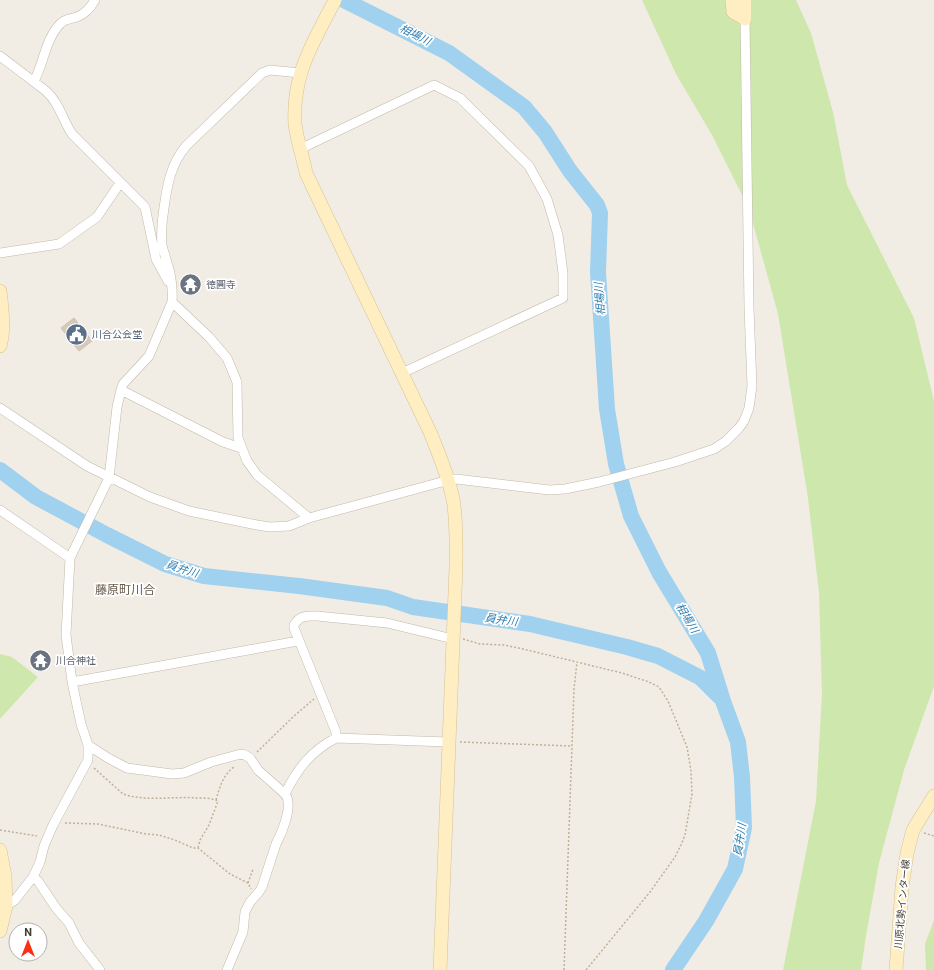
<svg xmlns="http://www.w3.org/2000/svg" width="934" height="970" viewBox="0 0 934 970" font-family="Roboto,'Noto Sans JP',sans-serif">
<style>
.green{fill:#cee7ac}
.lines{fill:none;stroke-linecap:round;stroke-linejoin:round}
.river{stroke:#a0d1ef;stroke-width:16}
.building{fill:#d4c9ba;stroke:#cec0ad}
.street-casing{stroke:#c0b8aa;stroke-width:10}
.secondary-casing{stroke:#d5c296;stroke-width:14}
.path{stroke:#bfb098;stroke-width:1.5;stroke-dasharray:2 2;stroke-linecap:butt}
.street{stroke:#fff;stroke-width:9}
.secondary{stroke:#feeec2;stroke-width:13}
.labels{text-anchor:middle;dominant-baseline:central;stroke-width:3.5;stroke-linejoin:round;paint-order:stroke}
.worship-label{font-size:10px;fill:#5b616d;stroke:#fff;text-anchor:start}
.service-label{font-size:10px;fill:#4e5e75;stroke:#fff;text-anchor:start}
.street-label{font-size:10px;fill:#443d34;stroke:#fff}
.water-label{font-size:11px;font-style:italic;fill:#2e7caf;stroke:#fff}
.quarter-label{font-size:12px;fill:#675b4b;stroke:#fff}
</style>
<rect width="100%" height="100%" fill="#f2ede4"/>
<path class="green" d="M642,0H796L811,33L833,112L847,185L914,318L934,401V686L904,770L879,863L866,936L861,970H783L816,801L822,694L819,593L808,498L778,314L749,209L712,135L676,74Z
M0,654L12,657L38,677L0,719Z
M934,920V970H926L925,944Z"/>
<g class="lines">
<path class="river" d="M344,0L449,53L524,107L545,132L570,171L597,205L600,213L598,272L607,409L616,464L631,516L659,572L708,653L723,701L738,742L742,777L744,828L735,869L706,921L673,970
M0,470L36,497L107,535L165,564L204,576L299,586L387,598L413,607L530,624L627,647L658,656L701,678L720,697"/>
</g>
<path class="building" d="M74,318L92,341L79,351L61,328Z"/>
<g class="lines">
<defs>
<path id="street" d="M0,56L46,91C60,104 62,119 72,134L145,207L156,259L168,281
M34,81C44,63 45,40 60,24C64,19 71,19 77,17C85,14 91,7 95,0
M300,149L434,85L460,98L529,166L547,199L558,235L563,273V298L402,373
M0,253L59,244L97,217L120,183
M172,302L209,337L227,358L237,382L238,438L247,461L257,475L309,518
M121,390L223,442L241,448
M0,408L87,466L150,497L189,511L257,525L270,527L289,526L309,518L449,480L456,479L549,490L565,489L599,482L675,462L714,449L726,441L739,428L744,421L749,408L752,386L749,308L745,19
M0,510L70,558
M72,682L298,641
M336,738V732L294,628V625C300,615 307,616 317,616L387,623L453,639
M88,745L108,758L127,768L172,774L184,773L211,762L237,755L243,754L250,758L258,770L285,794C297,769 311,751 336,738L448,742
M33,877L38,881L56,908L69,923L79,943L100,970
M6,906L15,900L33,877L40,862L44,846L53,825L88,760V745L81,724L72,682L66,635L70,558L109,478L117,407L121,390L123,384L149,356L172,302C173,292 171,272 167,263C166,257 163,251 162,245C161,233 162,220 164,208C167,185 171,164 186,146L262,73L270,70L300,73
M227,970L243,932L245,912L250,902L259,892L262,887L276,844C282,833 294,805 285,794"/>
<path id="secondary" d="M335,0C313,43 292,74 295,124C297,140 303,157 306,173L430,432C439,454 448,476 453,499C457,522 456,545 456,567L440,970
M732,0L733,12L745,19V0
M0,291C2,308 5,329 0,346
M0,850L5,876L6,906L0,931
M896,970L902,887L907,853L913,830L934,796"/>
</defs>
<use href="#street" class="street-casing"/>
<use href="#secondary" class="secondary-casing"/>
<path class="path" d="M463,639L480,644L504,645L523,649L622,673L649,682L659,687L668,701L687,747L691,771L692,794L685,835L681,845L675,857L650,892L586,970
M460,742L572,746
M257,752L294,716L314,699
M94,768L123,794C146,802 173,796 197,798C204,798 212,798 218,801L209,825L200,840L198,848
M216,800C220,786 223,775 235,766
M65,823L98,824L146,834L159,835L175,840L193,848H198L230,874L248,883L251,889
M0,830L37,836
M924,833L934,836
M248,883L253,869
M564,970L574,689L577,662"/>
<use href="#street" class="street"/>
<use href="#secondary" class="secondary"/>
</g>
<defs>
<symbol id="temple-disc" viewBox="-11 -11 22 22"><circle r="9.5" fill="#6b7280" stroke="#fff"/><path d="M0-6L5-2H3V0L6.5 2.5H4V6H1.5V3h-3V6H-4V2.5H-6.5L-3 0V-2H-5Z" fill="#fff"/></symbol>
<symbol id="civic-disc" viewBox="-11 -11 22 22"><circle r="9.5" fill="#5c6f8a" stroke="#fff"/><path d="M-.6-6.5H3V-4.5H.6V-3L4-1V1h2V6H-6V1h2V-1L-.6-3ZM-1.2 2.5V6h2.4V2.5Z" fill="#fff"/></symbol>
</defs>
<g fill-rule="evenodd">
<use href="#temple-disc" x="178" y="272" width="25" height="25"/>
<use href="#civic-disc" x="64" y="322" width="25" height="25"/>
<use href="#temple-disc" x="28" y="648" width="25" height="25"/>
</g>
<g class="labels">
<g class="worship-label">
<text x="206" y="284">徳圓寺</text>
<text x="56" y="660">川合神社</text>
</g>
<g class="service-label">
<text x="92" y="334">川合公会堂</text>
</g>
<g class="street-label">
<text transform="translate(902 904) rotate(-85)">川原北勢インター線</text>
</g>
<g class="water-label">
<text transform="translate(415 35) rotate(27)">相場川</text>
<text transform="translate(600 299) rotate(-94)">相場川</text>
<text transform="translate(182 569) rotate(18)">員弁川</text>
<text transform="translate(687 618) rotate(59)">相場川</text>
<text transform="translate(501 620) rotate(8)">員弁川</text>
<text transform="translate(740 840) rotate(-81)">員弁川</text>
</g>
<g class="quarter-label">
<text x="125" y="590">藤原町川合</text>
</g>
</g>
<g transform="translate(28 942)"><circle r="19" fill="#ffffff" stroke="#b4b1ae"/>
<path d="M0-3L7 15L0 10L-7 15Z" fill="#f93014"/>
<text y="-6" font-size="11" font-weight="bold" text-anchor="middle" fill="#443d34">N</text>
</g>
</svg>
